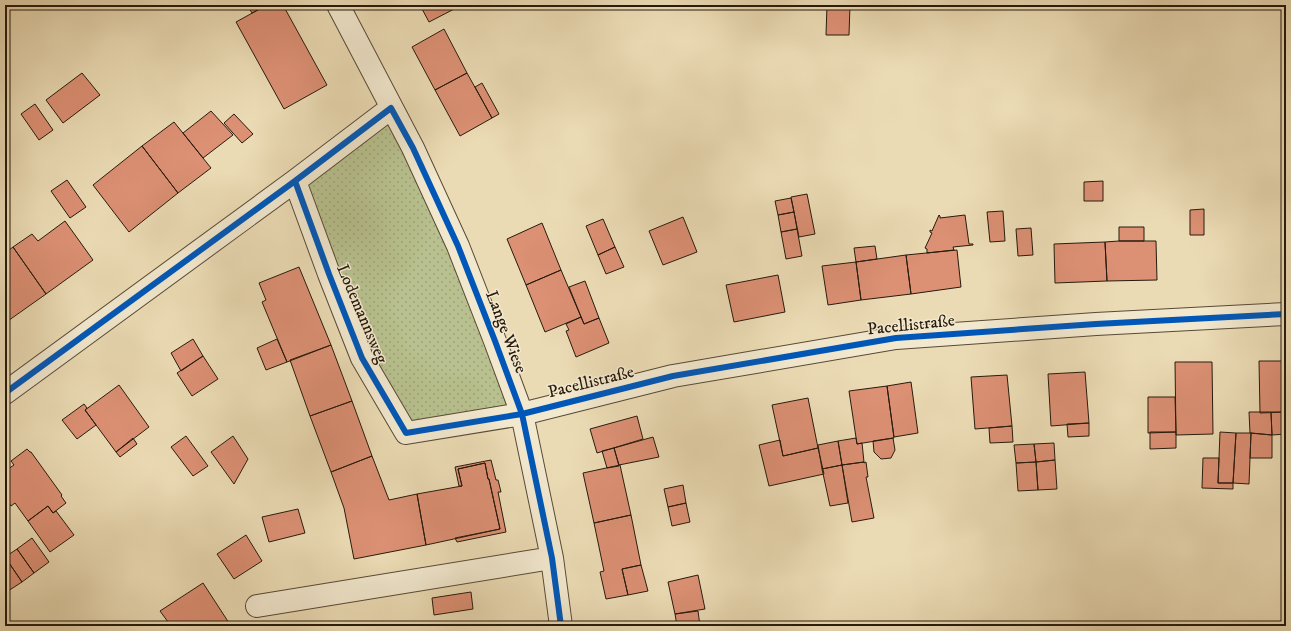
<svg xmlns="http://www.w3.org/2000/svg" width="1291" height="631" viewBox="0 0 1291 631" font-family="'IM FELL DW Pica',serif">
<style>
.park{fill:url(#park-dots);stroke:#6f6d4d}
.building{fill:#dc9074;stroke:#271a0c}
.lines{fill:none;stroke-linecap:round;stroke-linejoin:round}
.minor-casing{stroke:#584a36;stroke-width:24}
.minor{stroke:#f2e8ce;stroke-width:22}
.cycleway-casing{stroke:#f2e8ce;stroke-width:8}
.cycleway{stroke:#0057b8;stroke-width:6}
.labels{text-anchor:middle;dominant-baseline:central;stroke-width:3;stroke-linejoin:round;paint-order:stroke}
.street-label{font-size:17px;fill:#271a0c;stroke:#f2e8ce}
</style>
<defs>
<pattern id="park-dots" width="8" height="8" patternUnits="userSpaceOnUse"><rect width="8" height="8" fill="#b7c08e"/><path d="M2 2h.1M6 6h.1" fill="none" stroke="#9da479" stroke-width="1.8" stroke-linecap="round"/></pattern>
</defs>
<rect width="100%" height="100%" fill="#ebdbb4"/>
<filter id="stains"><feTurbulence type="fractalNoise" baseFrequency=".005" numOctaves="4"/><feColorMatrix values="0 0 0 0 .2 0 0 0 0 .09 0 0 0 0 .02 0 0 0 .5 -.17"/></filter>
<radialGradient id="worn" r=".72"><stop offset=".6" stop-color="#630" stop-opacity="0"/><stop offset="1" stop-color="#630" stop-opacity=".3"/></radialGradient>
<path class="park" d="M391,109L521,413L406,433L296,181Z"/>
<path class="building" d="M247,5H267L252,13Z
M267,5H283L327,85L284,109L236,22Z
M424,5H460V6L429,22L421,7Z
M827,5H850L849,35H826Z
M1187,5H1206V9H1187Z
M444,29L467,73L435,90L412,47Z
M82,73L100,95L63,123L46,100Z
M467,73L492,118L460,136L435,90Z
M482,83L499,114L492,118L475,87Z
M35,104L53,130L39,140L21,114Z
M211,111L233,135L203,158L183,133Z
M234,114L253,134L242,143L224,123Z
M174,122L211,168L178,193L142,146Z
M142,146L178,193L129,232L93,185Z
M67,180L86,207L70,218L51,191Z
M1103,181V201H1084V182Z
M807,194L815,234L799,237L791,197Z
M791,198L794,212L778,215L775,201Z
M1204,209V235H1190V210Z
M1003,211L1005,241L990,242L987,212Z
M794,212L797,229L781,232L778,215Z
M939,215L940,216V218L965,215L969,244H973V245L953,247L954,250L927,253V249L925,248L932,233L930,232V230L932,231Z
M683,217L697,252L663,265L649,231Z
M603,219L615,247L598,255L586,226Z
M65,221L93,260L46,294L13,247L32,234L38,241Z
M542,223L561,270L526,285L507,239Z
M1119,227H1144V241H1119Z
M1031,228L1033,255L1018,256L1016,229Z
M797,229L802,256L786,259L781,232Z
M1119,241H1156L1157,280L1107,281L1105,242Z
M1105,242L1107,281L1055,283L1054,244Z
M875,246L877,259L856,262L854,248Z
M13,247L46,294L5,323V253Z
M615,247L624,267L606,274L598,255Z
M957,250L961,287L911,294L906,255Z
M906,255L911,294L861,300L856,262Z
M856,262L861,300L828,305L822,266Z
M299,267L331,345L287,362L262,302L266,300L259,283Z
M561,270L581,317L545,332L526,285Z
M778,275L785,312L734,322L726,285Z
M585,281L599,318L584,324L569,287Z
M581,317L584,324L599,318L609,343L576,357L566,331L569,330L566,324Z
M193,339L203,356L181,371L171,353Z
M277,339L287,362L266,370L257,348Z
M331,345L352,401L310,416L290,360Z
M203,356L218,379L192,396L177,373Z
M1259,361H1286V412L1260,413Z
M1175,362H1212L1213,434L1176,435Z
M1085,372L1089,423L1051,426L1048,374Z
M1007,375L1012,426L975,429L971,377Z
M911,382L918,433L894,437L887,386Z
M119,385L149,427L116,452L85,410Z
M887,386L894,438L857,444L849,391Z
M1148,397H1175L1176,432L1148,433Z
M808,398L818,448L783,456L772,405Z
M352,401L372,456L331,472L310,416Z
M84,404L87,408L85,410L96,425L77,439L62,420Z
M1249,412H1271L1272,435L1250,433Z
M1271,412H1286V434L1272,435Z
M637,416L643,439L597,453L590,429Z
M1089,423V436L1068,437L1067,424Z
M1012,426L1013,442L990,443L989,428Z
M1150,432H1176V448L1150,449Z
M1220,432L1236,433L1233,483H1218Z
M1236,433H1251L1249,484L1233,483Z
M1251,433L1272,435V458H1250Z
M186,436L208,466L193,476L171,447Z
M233,436L248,459L234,484L211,452Z
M653,437L659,457L619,465L614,448Z
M133,438L137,444L120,457L116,452Z
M856,438L857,444L862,443L864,462L842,465L838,441Z
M893,438L895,450L891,458L881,459L874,452L873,441Z
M780,440L783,456L818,448L824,474L769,486L759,445Z
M838,441L842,465L822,469L818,445Z
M1054,443L1055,460L1036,462L1034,444Z
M1034,444L1036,462L1016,463L1014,445Z
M614,448L619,466L607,468L602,451Z
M27,449L30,452H31L62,495L61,496L66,503L53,513L48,506L28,521L15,503L11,506L5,497L9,493L5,488V471L14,465L11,461Z
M372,456L389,500L417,494L426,545L354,559L344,508L331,472Z
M1203,458H1219L1218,483H1233V489L1202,488Z
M491,460L496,480H498L501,492H498L506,532L457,542L455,538L500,529L489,479H488L485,463L458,469L462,486H459L455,467Z
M1055,460L1057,489L1038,490L1036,462Z
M864,462V463L866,462L868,477H866L874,518L852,522L842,465Z
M1036,462L1038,490L1018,491L1016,463Z
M485,463L488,479H489L500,529L426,545L417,494L462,486L458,469Z
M620,465L631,515L594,523L583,473Z
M842,465L848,503L830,506L822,469Z
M683,485L686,503L668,507L664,489Z
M686,503L690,522L672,526L668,507Z
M48,506L53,513L56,511L74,535L50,552L28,521Z
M298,509L305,533L269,542L262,517Z
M631,515L641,565L622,569L628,595L606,599L600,572L604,571L594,523Z
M246,535L262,561L234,579L217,554Z
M32,538L49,562L34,573L17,549Z
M17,549L34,573L22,582L5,557Z
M5,557L22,582L8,591L5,587Z
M641,565L648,591L628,595L622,569Z
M698,575L705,609L675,614L668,582Z
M203,583L231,626H171L160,611Z
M471,592L473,609L434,615L432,598Z
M698,611L700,626H677L675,614Z"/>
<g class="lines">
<defs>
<path id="minor" d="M338,5L413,148L458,246L495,341L522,414L552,558L561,626
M295,181L329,274L362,358L406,433L522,414L673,376L896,338L1096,324L1286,314
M5,393L295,181L391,108
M257,606L552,558"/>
</defs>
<use href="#minor" class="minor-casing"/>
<use href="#minor" class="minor"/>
<defs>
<path id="cycleway" d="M295,181L329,274L362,358L406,433L522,414L673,376L896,338L1096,324L1286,314
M5,393L295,181L391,108L413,148L458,246L495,341L522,414L552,558L561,626"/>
</defs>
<use href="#cycleway" class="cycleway-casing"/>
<use href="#cycleway" class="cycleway"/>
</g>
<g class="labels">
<g class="street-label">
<text transform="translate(362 314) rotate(67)">Lodemannsweg</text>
<text transform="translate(911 325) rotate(-6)">Pacellistraße</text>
<text transform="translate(506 332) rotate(69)">Lange Wiese</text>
<text transform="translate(591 382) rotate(-14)">Pacellistraße</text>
</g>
</g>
<rect width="1291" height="631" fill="none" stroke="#ebdbb4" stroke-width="20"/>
<rect x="6" y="6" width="1279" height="619" fill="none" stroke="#271a0c" stroke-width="2"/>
<rect x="10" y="10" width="1271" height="611" fill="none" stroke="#271a0c"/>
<rect width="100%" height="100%" filter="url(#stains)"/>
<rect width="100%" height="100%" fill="url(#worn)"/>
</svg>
